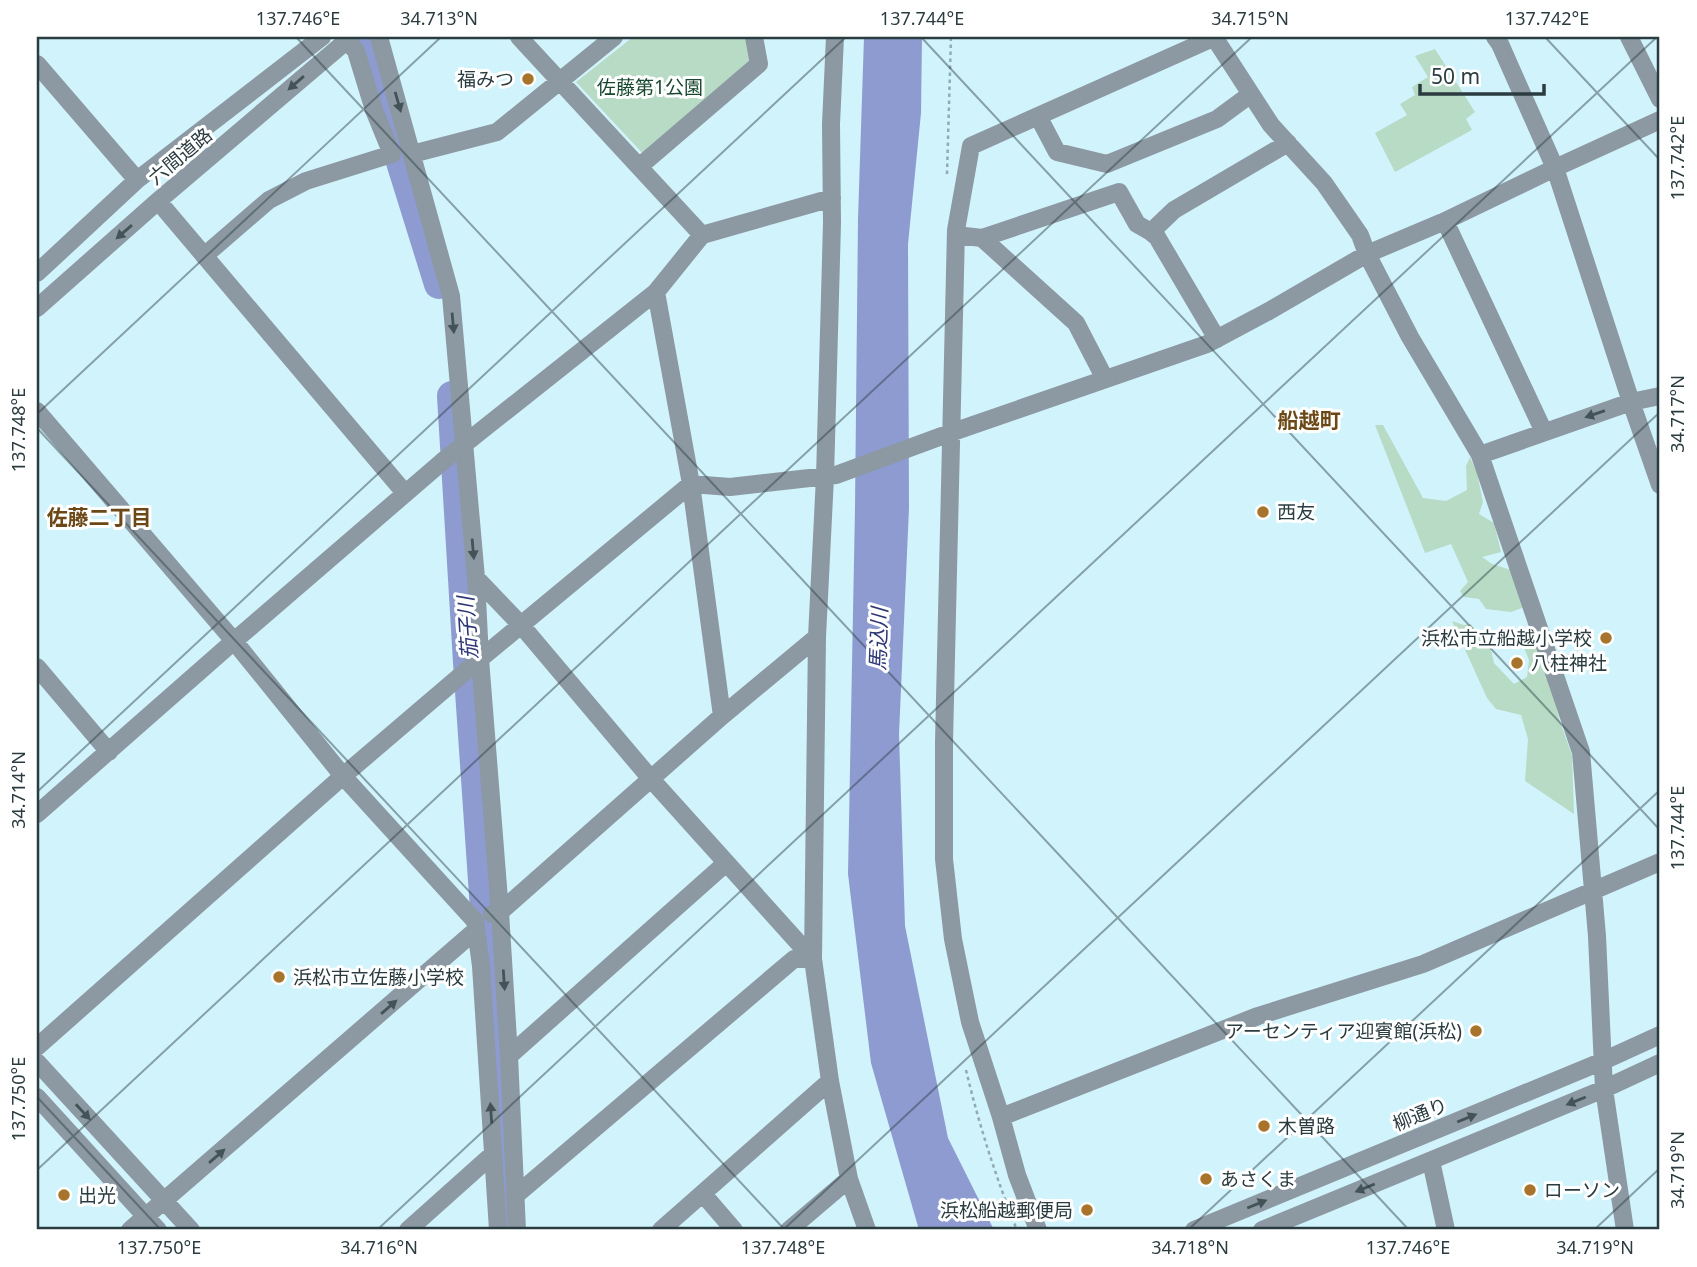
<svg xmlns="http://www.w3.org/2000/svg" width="1697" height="1267" viewBox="0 0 1697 1267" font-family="'Noto Sans','Noto Sans JP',sans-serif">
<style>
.green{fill:#b8dbc6}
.water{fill:#8e9bd0}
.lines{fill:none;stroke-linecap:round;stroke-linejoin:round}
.river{stroke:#8e9bd0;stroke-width:30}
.path{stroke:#90abb2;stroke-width:2.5;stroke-dasharray:3.5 3.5;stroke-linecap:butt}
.minor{stroke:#8c98a2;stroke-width:18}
.minor-bridge{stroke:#8c98a2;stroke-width:18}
.oneway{fill:#435358}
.ticks{fill:none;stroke:#2b3c40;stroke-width:2;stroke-opacity:0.45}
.poi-dot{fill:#a8742c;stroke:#fff;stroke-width:2.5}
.labels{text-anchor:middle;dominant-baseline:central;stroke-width:6;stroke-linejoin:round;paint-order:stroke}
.poi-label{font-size:19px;fill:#2b3c40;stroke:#fff;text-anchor:start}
.park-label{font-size:19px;fill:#18472f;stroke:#fff}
.street-label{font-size:19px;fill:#2b3c40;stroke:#fff}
.neighbourhood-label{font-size:21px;font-weight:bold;fill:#6b4816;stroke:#fff}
.water-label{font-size:21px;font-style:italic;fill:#2d3676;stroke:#fff}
.neatline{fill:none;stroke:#2b3c40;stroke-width:2.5}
.ticks-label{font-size:18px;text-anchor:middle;fill:#2b3c40}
</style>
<rect width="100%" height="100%" fill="#d1f3fc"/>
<path class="green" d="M633,37H750L754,64L646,157L576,82Z
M1435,49L1475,112L1466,119L1472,130L1395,172L1375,133L1407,115L1400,104L1415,95L1412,87L1428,77L1415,56Z
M1375,425H1383L1423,498L1446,501L1467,490L1466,466L1470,457L1477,473L1483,502L1479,514L1494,523L1501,552L1482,557L1492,564L1514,571L1527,606L1511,612L1486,609L1479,599L1464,597L1460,591L1468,582L1451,544L1425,553Z
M1452,621L1464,625L1471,624L1485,645L1490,646L1494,663L1514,684L1527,677L1529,660L1519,636L1530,638L1545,661L1560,722L1572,755L1574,814L1525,781L1528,739L1521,715L1496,709L1487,698Z"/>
<path class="water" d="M864,37H922L921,113L908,244L909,508L899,734L905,926L948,1138L994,1230H919L871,1063L848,874L855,508L858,219Z"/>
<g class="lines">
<path class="river" d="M365,37L396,146L439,284
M452,396L468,662L507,1230"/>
<path class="path" d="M947,174L951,37
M966,1070C979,1125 996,1178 1017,1230"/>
<path class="minor" d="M379,37L451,296L476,578L480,659L500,912L509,1056L517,1230
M519,37L702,235L832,198
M835,37L831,124L832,223L825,477L817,637L813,959L830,1081L849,1179L867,1230
M1214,37L1271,125L1324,183L1360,235L1367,254L1410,337L1480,455L1581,752L1597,936L1604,1089L1625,1230
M1495,37L1500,44L1555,168L1631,402L1660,485
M1629,37L1660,99
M37,64L137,180
M1038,116L1057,152L1107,164L1217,119L1251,94
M412,154L497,132L614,37
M640,166L759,64L754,37
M158,201L405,493
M1445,221L1544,432
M1151,232L1157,237L1217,339
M956,235L982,238L1119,192L1137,224L1151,232L1174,210L1288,143
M982,238L1076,323L1105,379
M204,256L269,200L306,181L392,154L374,110L356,51L347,41
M37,273L137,180L322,37
M656,292L691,484L722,716
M37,308L158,201L351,37
M37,411L234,641L37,814
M472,438L656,292L702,235
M1480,455L1631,402L1660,396
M443,461L234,641L343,776L475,921L481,966L498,1230
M476,578L521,625L651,779L813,959H794L515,1196
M37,667L109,752
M492,914L500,912L722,716L817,637
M37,1047L343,776L480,659L691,484L730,487L836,475L950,433L1207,344L1269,311L1367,254L1445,221L1555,168L1660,120
M509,1056L726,863
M37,1062L191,1230
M37,1097L158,1230
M1001,1117L1258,1016L1423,964L1660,862
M1431,1161L1446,1230
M703,1194L734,1230
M130,1230L476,930
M408,1230L493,1154
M661,1230L830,1081
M789,1230L849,1179
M1038,1230L1017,1175L1001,1117L970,1022L953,939L944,859V742L956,230L971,146L1215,37
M1194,1230L1603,1061L1660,1035
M1262,1230L1604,1089L1660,1063"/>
<path class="minor-bridge" d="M443,461L472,438"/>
</g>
<defs><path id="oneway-solid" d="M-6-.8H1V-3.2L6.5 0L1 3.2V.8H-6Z" transform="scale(1.75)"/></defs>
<g class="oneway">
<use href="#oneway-solid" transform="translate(296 83) rotate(139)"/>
<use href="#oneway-solid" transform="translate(398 102) rotate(74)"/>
<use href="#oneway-solid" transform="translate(124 232) rotate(139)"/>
<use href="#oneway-solid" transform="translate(453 323) rotate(85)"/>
<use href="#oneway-solid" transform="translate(1595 414) rotate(161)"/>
<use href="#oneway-solid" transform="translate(473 549) rotate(85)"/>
<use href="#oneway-solid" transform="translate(504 980) rotate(86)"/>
<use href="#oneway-solid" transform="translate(389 1007) rotate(-41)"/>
<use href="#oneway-solid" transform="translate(1576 1101) rotate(158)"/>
<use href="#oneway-solid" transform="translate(83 1112) rotate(47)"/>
<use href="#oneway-solid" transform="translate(491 1113) rotate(-94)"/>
<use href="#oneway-solid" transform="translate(1467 1118) rotate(-22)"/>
<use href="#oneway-solid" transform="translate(217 1156) rotate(-41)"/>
<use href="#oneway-solid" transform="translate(1365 1188) rotate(158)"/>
<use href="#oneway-solid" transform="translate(1257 1204) rotate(-22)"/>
</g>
<path class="ticks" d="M296,37L1409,1230M921,37L1660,830M1545,37L1660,160M37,414L441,37M37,428L785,1230M37,792L846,37M37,1097L161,1230M37,1170L1252,37M377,1230L1657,37M783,1230L1660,412M1188,1230L1660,790M1594,1230L1660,1168"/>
<g class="poi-dot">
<circle cx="528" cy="79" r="7"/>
<circle cx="1263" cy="512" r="7"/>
<circle cx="1606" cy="638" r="7"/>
<circle cx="1517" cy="663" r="7"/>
<circle cx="279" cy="977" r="7"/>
<circle cx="1476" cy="1031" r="7"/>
<circle cx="1264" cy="1126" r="7"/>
<circle cx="1206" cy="1179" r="7"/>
<circle cx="1530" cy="1190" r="7"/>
<circle cx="64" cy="1195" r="7"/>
<circle cx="1087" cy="1210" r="7"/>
</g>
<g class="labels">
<g class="poi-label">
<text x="514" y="79" text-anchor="end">福みつ</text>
<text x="1277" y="512">西友</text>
<text x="1592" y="638" text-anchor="end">浜松市立船越小学校</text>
<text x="1531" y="663">八柱神社</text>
<text x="293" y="977">浜松市立佐藤小学校</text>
<text x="1462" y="1031" text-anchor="end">アーセンティア迎賓館(浜松)</text>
<text x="1278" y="1126">木曽路</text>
<text x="1220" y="1179">あさくま</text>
<text x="1544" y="1190">ローソン</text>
<text x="78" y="1195">出光</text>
<text x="1073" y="1210" text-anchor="end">浜松船越郵便局</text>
</g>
<g class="park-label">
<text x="650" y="87">佐藤第1公園</text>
</g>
<g class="street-label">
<text transform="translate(180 156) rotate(-40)">六間道路</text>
<text transform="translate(1420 1114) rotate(-22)">柳通り</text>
</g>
<g class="neighbourhood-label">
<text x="1309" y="420">船越町</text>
<text x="99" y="517">佐藤二丁目</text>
</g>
<g class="water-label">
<text transform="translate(467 628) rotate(-94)">茄子川</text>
<text transform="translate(878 639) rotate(-88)">馬込川</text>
</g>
</g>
<rect width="1697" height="1267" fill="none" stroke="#ffffff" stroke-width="77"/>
<path d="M1420 84v10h124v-10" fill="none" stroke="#2b3c40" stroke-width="3.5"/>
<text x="1431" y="84" font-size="21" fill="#2b3c40" stroke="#ffffff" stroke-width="5" paint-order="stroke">50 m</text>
<rect x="38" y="38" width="1620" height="1190" class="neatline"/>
<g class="ticks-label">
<text x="298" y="25">137.746°E</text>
<text x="439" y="25">34.713°N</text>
<text x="922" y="25">137.744°E</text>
<text x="1250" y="25">34.715°N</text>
<text x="1547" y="25">137.742°E</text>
<text transform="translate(1678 158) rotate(-90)" y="6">137.742°E</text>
<text transform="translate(1678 414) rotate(-90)" y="6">34.717°N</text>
<text transform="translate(19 430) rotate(-90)" y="6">137.748°E</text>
<text transform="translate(19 790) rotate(-90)" y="6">34.714°N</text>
<text transform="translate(1678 828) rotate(-90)" y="6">137.744°E</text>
<text transform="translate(19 1099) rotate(-90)" y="6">137.750°E</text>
<text transform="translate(1678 1170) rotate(-90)" y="6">34.719°N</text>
<text x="159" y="1254">137.750°E</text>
<text x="379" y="1254">34.716°N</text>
<text x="783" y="1254">137.748°E</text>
<text x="1190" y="1254">34.718°N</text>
<text x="1408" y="1254">137.746°E</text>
<text x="1595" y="1254">34.719°N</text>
</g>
</svg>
